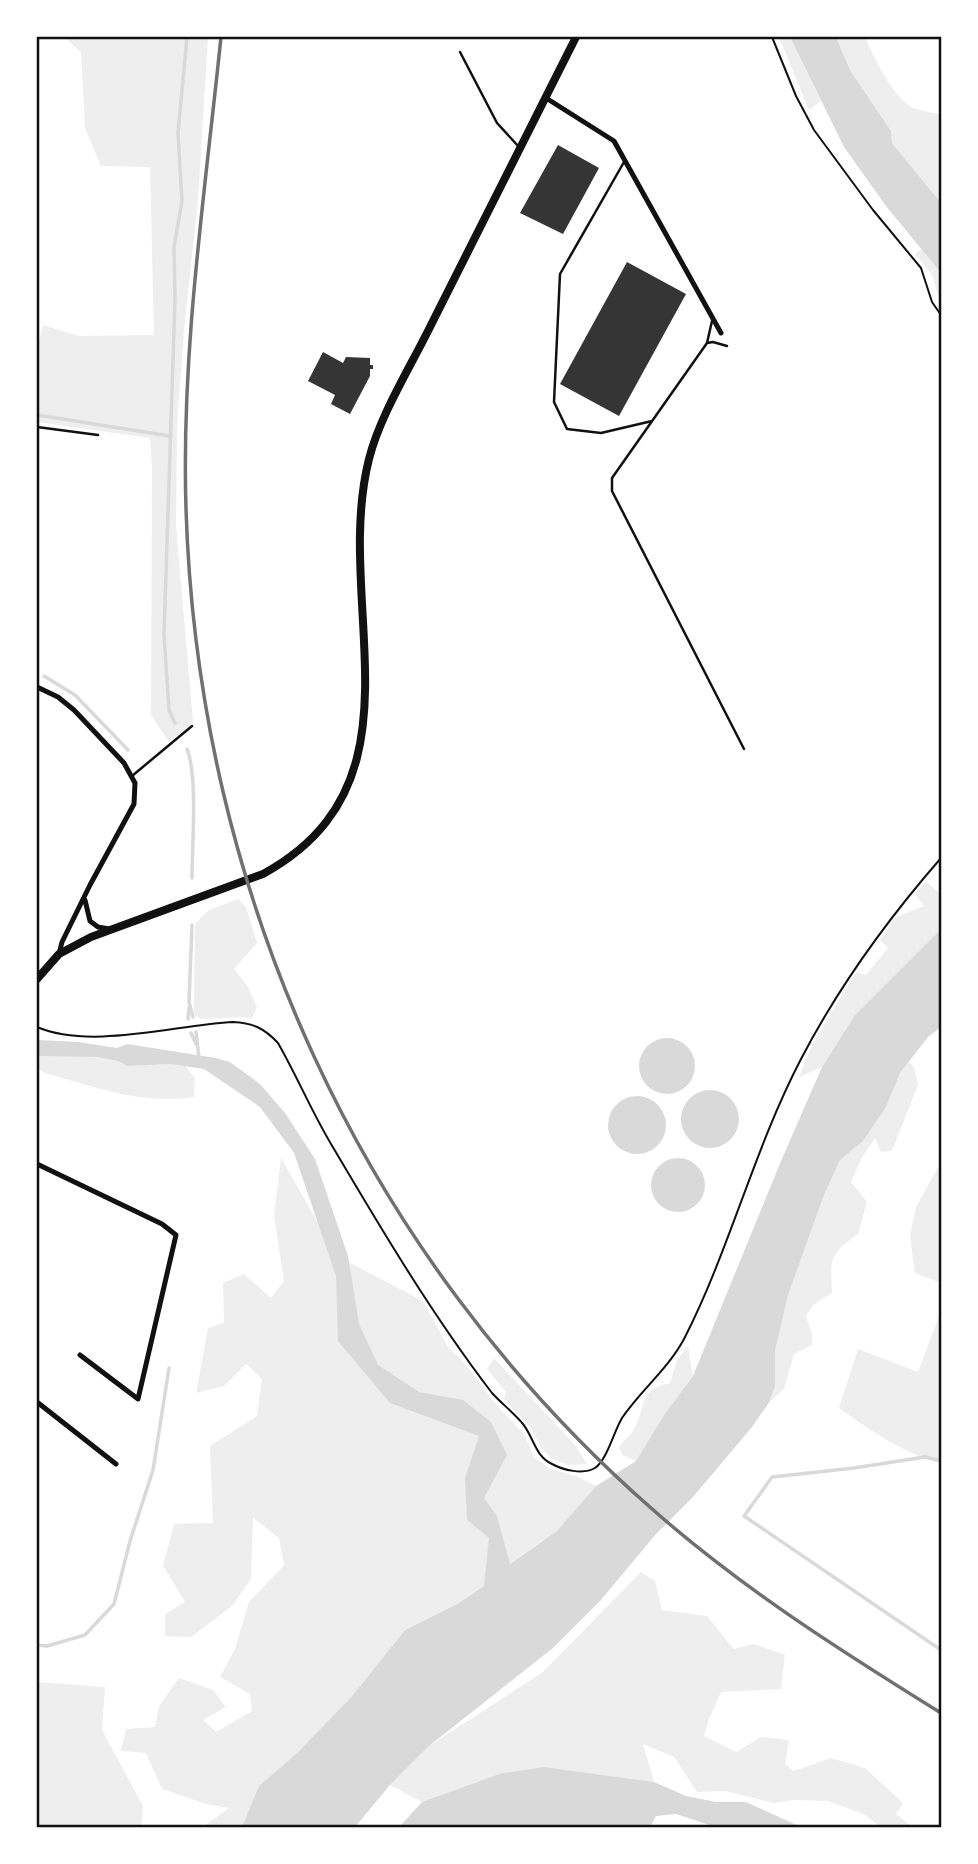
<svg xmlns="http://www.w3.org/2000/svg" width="978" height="1864" viewBox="0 0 978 1864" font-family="'Nunito Sans',sans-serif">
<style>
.green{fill:#eee}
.water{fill:#d9d9d9}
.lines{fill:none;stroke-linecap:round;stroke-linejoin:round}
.stream{stroke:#d9d9d9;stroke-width:3.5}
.building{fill:#353535}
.path{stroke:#111;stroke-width:2}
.service{stroke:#111;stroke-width:2.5}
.minor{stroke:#111;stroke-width:5}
.secondary{stroke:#111;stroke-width:8}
.rail{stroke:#707070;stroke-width:3.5}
.neatline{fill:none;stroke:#111;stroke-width:2.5}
</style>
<rect width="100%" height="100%" fill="#fff"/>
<path class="green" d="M64,37H208L198,200L184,330L177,426L176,525L193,722L169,742L151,715L152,467L150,438L37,422V350L43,325L79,336L154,335L150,167L101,166L85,128L81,52Z
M779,37H790L821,101L809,110Z
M836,37H865C874,57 891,94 910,106C919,111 931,112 941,115V203L892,143L891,131L850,70Z
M921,249L941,273V304L932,275L915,254Z
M926,881L939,893L941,891V929L855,1015L822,1067L799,1077L812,1045L856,972L866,975L888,948L880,940L896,917L924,906L915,894Z
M238,899L246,907L257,943L234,969L247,985L257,1007L252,1018L240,1017L201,1019L194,1014L195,924L209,910Z
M37,1056L97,1057L118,1061L127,1066L170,1064L185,1066L195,1078L194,1097C139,1105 97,1087 45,1073L37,1068Z
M909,1062L914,1067L918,1085L892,1151L881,1152L875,1138L861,1159L851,1182L867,1202L858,1234C828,1255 831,1258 832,1293L813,1305L806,1316L812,1335V1345L794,1354L784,1389L768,1404L775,1387V1351L788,1295L824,1195L840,1160L863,1141L886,1107L900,1073Z
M281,1158L337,1256L423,1301L448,1347L466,1365L500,1409L524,1434L534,1457L550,1469L576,1476L596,1486L557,1531L509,1564L484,1586L455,1605L405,1630L353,1695L297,1753L259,1786L242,1827H203L229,1808L206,1804L162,1789L146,1753L121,1751L126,1729L155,1727L159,1706L179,1678L213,1690L226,1707L203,1720L216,1732L252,1711L250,1694L220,1677L235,1649L249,1602L284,1565L279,1538L253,1518L251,1579L232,1606L191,1637L165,1636V1614L185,1602L163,1566L174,1524L213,1523L210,1446L257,1416L262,1379L246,1364L224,1386L196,1393L208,1328L224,1323L223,1283L244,1274L271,1298L284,1281L274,1216Z
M941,1162V1283L915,1273L910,1236L916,1207Z
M941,1311V1463C905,1454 869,1430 839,1408L858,1349L918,1372Z
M688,1346L693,1376L664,1415L636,1461L622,1455L619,1447C623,1441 630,1436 634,1429C647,1407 637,1390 670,1383L677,1360Z
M494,1358L575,1445L587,1464L567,1465L553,1459L541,1448L532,1430L504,1399L506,1392L487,1369Z
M641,1572L655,1581L662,1610L707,1616L734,1649L754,1644L785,1655L781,1689L721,1692L709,1719L704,1736L736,1752L761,1737L789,1740L785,1764L794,1771L831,1758L865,1768L903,1803L896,1814L912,1827H881L863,1814L828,1801L793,1800L774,1803L726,1791L697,1792L674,1757L643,1744L654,1782L544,1767L502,1773L422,1802L390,1785L429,1746L543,1672Z
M37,1682L105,1687L102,1730L143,1806L141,1827H37Z"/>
<path class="water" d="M790,37H836L850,70L891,131L892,143L941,203V273L886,206L844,147Z
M941,929V1027L928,1037L900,1073L886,1107L863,1141L840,1160L824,1195L788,1295L775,1351V1387L768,1404L752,1427L693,1497L656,1534L600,1601L553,1648L429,1746L390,1785L355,1827H242L259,1786L297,1753L353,1695L405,1630L457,1604L484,1586L489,1538L467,1520L465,1478L479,1436L390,1403L338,1341L336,1276L294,1153L260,1107L204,1069L170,1064L127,1066L118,1061L97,1057L37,1056V1040L78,1042L117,1048L127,1044L216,1058L230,1062L260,1084L285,1113L315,1159L348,1256L359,1324L378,1365L419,1392L463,1400L491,1422L507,1455L484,1498L497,1516L510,1564L557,1531L596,1486L636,1461L664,1415L693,1376L781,1161L822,1067L855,1015Z
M639 1066a28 28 0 1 1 56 0a28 28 0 1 1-56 0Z
M681 1119a29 29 0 1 1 58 0a29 29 0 1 1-58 0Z
M608 1125a29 29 0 1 1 58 0a29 29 0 1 1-58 0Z
M651 1185a27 27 0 1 1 54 0a27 27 0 1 1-54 0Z
M544,1767L654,1782L686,1796L716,1802H746L801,1827H715L676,1814L656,1816L650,1827H399L422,1802L502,1773Z"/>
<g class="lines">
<path class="stream" d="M37,415L170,436
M44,676L75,695L128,750
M175,723L169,710L164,635L175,299L174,247L182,201L178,133L187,37
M187,749C198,776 192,846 192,878
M192,925L189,1002L193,1017
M188,1019L189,1008
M196,1032L199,1058
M191,1033L196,1044
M941,1461L925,1457L854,1468L772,1477L744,1516L941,1650
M37,1645L47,1646L85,1635L114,1604L130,1541L153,1470L169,1368"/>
</g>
<path class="building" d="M558,145L599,168L563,234L520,213Z
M627,262L686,294L619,416L560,384Z
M323,352L343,363L346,357L370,358V365H373V369H370V376L350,414L331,404L335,395L308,381Z"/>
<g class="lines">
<path class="path" d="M772,37L796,96L814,130L873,210L921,268L932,302L941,315
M37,1027C91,1050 175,1025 233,1022C253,1023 264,1028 278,1043C298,1078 313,1115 334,1149C383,1232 433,1316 492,1393C502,1404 514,1413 523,1424C534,1438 535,1456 552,1464C563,1470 583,1475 595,1468C607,1460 614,1431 622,1418C641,1390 668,1369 684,1339C730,1249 754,1149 801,1059C839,986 887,920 941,858"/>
<path class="service" d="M460,52L497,123L519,147
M624,162L560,274L554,402L567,429L601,433L652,421
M712,321L707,343L612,478V491L744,749
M707,343L713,342L727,346
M37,427L98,435
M132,776L192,726"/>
<path class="minor" d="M546,98L614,141L721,333
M37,687L58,697L74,710L124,763L135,783L134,804L90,885L62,942L59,954
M85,900L90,921L98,927L109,929
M37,1164L162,1224L176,1235L138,1399L80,1355
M37,1402L116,1464"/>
<path class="secondary" d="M37,979L59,954L91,937L263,874C431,782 332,605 369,459C380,415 411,366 431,325C479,229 528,133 576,37"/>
<path class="rail" d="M221,37C205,193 181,351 186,509C198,893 361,1253 651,1508C740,1587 841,1651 941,1713"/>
</g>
<rect width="978" height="1864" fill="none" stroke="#ffffff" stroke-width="77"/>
<rect x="38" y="38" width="902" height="1788" class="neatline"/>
</svg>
